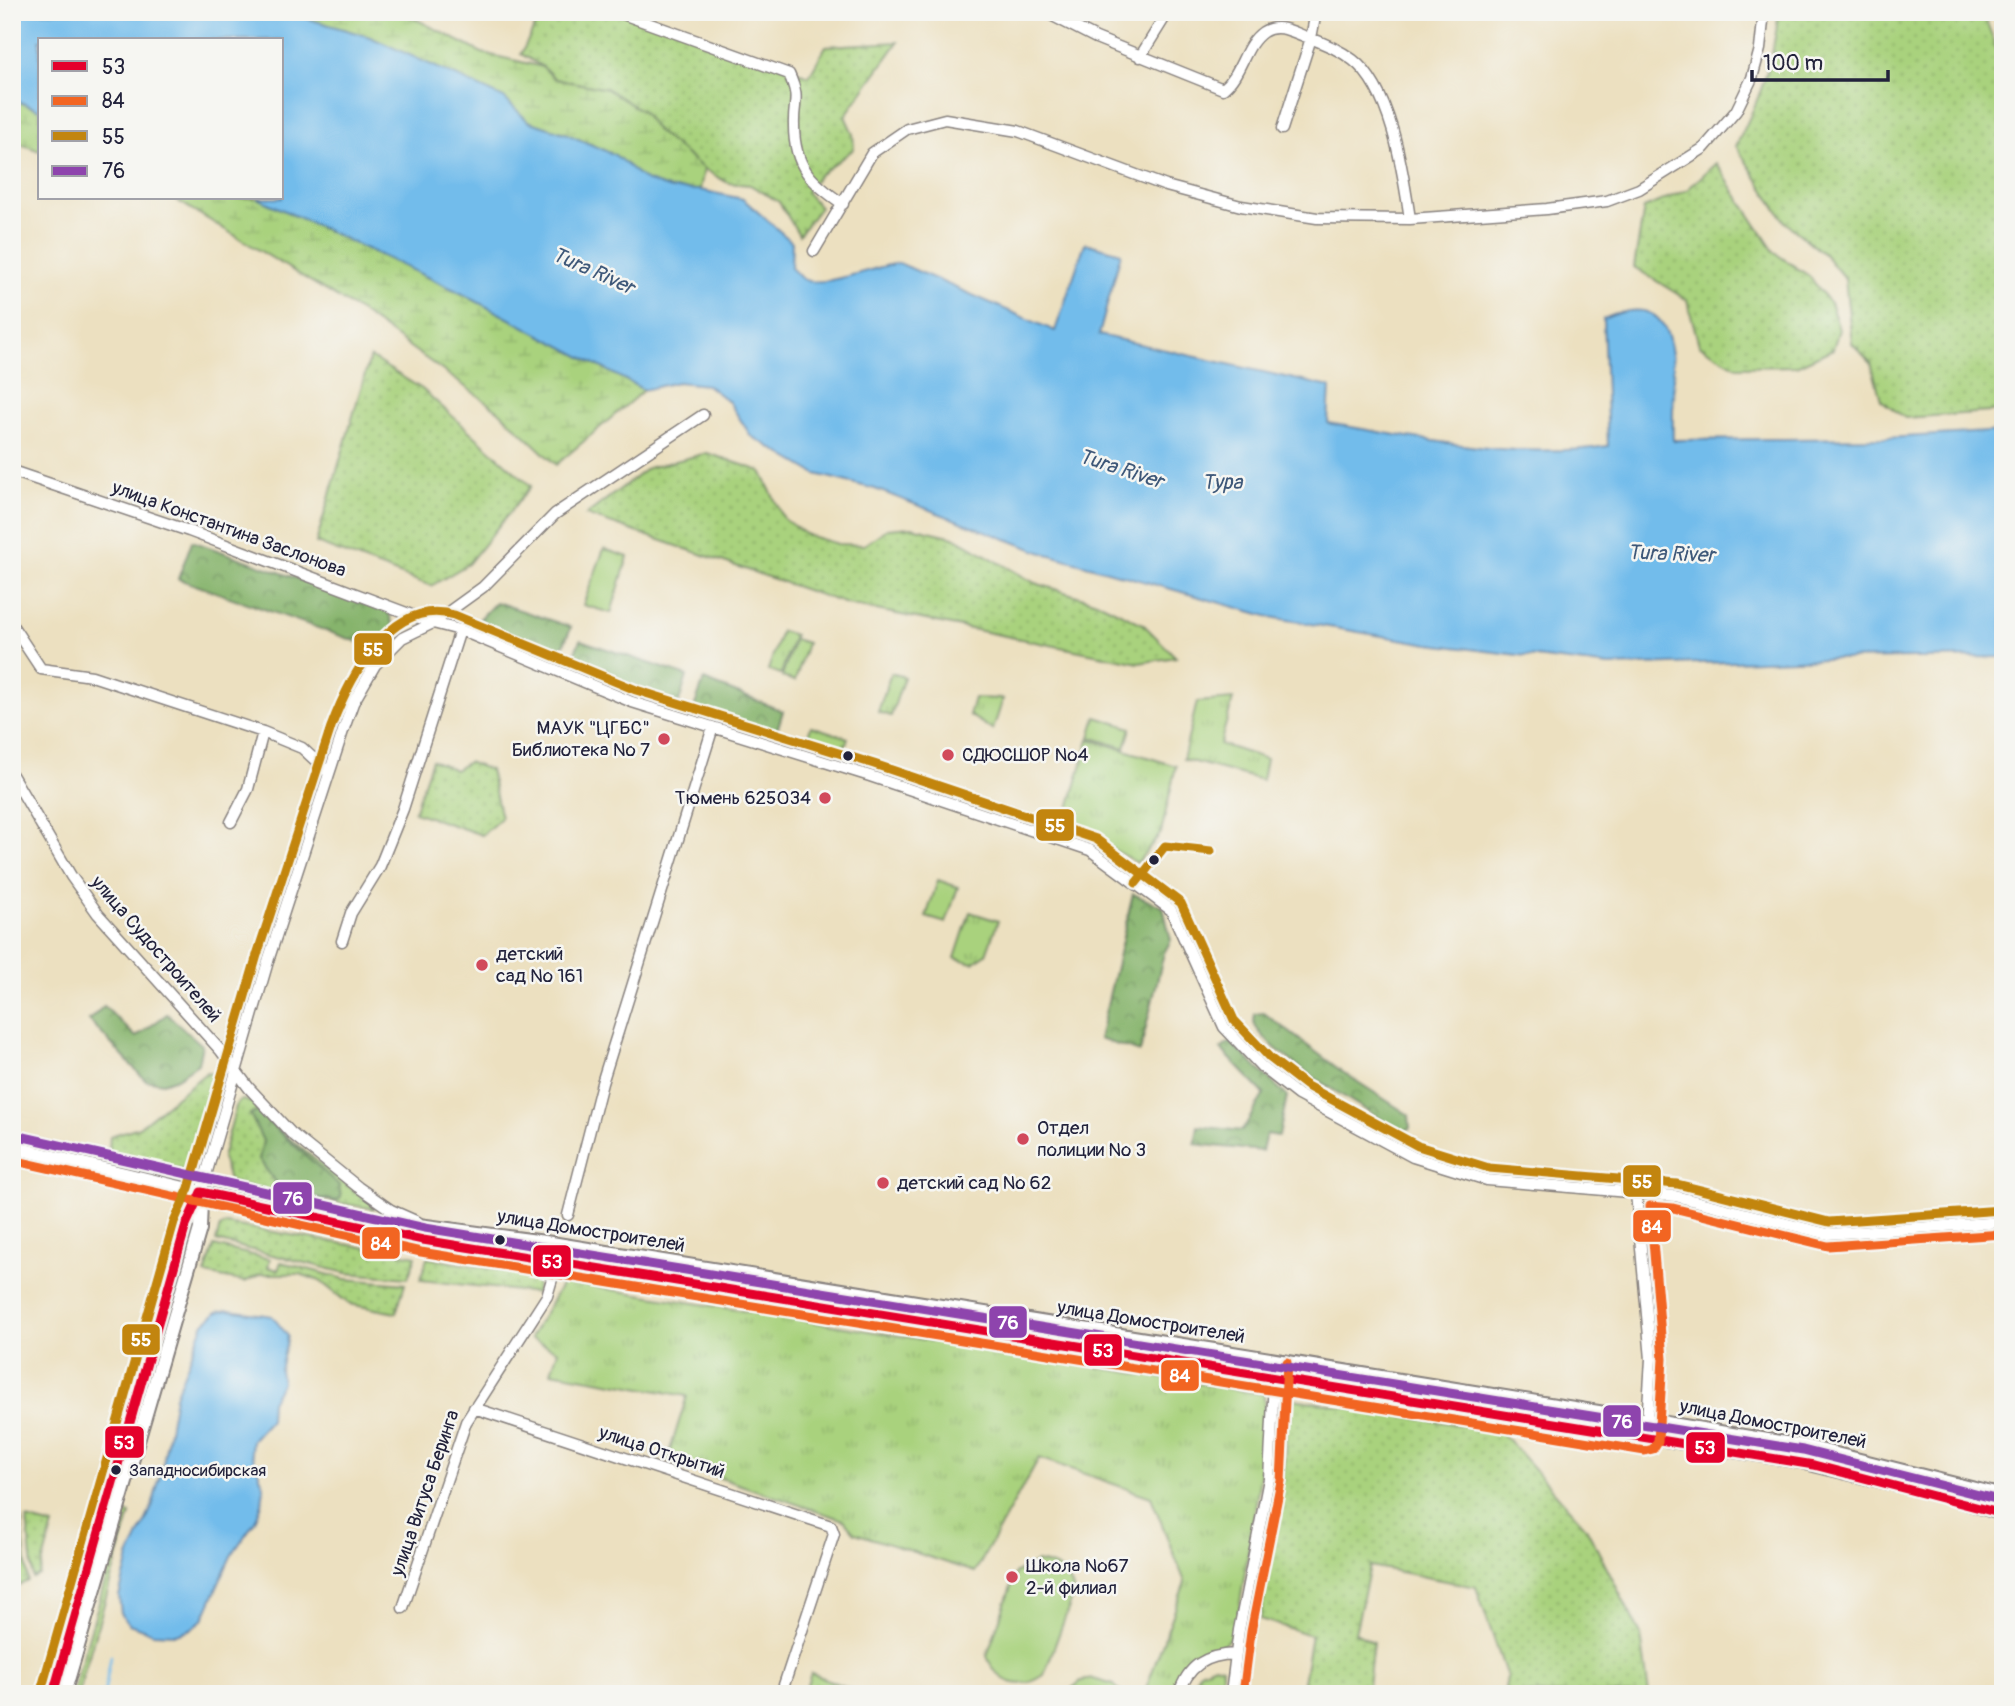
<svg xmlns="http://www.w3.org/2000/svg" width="2015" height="1706" viewBox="0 0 2015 1706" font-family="Pangolin,sans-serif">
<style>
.grass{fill:url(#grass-dots);stroke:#667a5c;stroke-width:2}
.forest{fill:url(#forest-crowns);stroke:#546b54;stroke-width:2}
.wetland{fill:url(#wetland-marsh);stroke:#667a5c;stroke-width:2}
.park{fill:url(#park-tufts);stroke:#667a5c;stroke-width:2}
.garden{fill:#a9d27d;stroke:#667a5c;stroke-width:2}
.water{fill:#72bceb;stroke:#4a6f93;stroke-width:2}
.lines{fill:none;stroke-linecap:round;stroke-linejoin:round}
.stream{stroke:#72bceb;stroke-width:2.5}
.minor-casing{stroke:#87817e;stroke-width:13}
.major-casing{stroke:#87817e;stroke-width:16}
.minor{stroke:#fff;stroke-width:10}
.major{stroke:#fff;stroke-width:12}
.bus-1-casing{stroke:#f6f6f2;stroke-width:14}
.bus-2-casing{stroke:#f6f6f2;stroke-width:14}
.bus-3-casing{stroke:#f6f6f2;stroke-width:14}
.bus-4-casing{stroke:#f6f6f2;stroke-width:14}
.bus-1{stroke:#e4002b;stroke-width:9}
.bus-2{stroke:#f26522;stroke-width:9}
.bus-3{stroke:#c2850f;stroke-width:9}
.bus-4{stroke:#8e44ad;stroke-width:9}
.poi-dot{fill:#d1495b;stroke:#f6f6f2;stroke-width:2.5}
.bus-dot{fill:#22223b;stroke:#f6f6f2;stroke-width:2.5}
.labels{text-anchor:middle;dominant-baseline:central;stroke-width:5;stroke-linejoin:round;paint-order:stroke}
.bus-label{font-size:17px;fill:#22223b;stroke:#f6f6f2;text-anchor:start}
.street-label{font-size:19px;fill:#22223b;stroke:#f6f6f2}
.poi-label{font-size:19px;fill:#22223b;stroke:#f6f6f2;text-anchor:start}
.water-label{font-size:21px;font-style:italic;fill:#3e5879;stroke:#f6f6f2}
.line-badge{stroke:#f6f6f2;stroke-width:2.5}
.badge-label{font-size:19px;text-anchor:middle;font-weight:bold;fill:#fff}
</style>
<defs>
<pattern id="grass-dots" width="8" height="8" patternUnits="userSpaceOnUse" patternTransform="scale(1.75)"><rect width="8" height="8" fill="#a9d27d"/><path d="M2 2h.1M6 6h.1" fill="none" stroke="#91b46d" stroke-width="1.8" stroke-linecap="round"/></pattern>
<pattern id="forest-crowns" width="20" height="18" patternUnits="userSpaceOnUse" patternTransform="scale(1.75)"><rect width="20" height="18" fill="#86b46c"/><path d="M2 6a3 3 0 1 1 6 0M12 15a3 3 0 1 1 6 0" fill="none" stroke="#6d925a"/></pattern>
<pattern id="wetland-marsh" width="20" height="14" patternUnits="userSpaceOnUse" patternTransform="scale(1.75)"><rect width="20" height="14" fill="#a9d27d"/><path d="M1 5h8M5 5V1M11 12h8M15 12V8" fill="none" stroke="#91b46d"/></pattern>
<pattern id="park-tufts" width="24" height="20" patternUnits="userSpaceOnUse" patternTransform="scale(1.75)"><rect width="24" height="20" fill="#a9d27d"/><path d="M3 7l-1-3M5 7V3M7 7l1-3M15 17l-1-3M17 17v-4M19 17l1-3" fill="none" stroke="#91b46d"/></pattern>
</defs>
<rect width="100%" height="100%" fill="#f6f6f2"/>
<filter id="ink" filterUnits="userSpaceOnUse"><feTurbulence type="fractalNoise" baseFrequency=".0143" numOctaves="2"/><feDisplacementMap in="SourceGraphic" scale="14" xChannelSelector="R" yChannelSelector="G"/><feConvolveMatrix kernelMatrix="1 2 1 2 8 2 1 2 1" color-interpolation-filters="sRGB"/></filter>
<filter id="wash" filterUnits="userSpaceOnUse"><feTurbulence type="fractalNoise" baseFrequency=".00686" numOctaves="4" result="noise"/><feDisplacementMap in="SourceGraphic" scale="28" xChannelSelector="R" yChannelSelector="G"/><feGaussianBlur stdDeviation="1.57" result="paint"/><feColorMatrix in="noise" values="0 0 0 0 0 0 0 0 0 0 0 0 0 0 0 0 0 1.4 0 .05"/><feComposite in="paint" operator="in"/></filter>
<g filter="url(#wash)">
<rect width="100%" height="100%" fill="#ece0c0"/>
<path class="grass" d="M542,12H639L809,76L826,46L898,42L845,116L853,134L854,149L819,175L806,192L820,207L799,235L779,202L750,185L728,183L704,169L657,131L643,112L607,89L555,79L543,67L521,54Z
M1779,12H1983L2003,66V411L1905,418L1881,400L1871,363L1852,343L1845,279L1824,254L1785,222L1736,146C1760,98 1772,66 1779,12Z
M1716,163L1775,253L1809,276L1830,303L1839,329L1833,349L1796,366L1737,367L1699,345L1687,300L1634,267L1644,208L1687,190Z
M370,357L422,389L531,486L468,564L431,586L316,543Z
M707,453L761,471L784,519L807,535L838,544L864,545L887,529L912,527L954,537L1035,583L1100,603L1143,624L1176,657L1139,663L847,604L586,515L648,468Z
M432,760L455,770L468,762L490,770L501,818L482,835L414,812Z
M207,1072L219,1075C224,1089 217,1104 214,1118C201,1165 204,1179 150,1164C138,1160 124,1161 113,1156L109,1150L110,1136L139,1127Z
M241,1100C257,1100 260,1112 270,1121C302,1151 337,1177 371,1203L374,1209L242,1186L229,1180L222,1158L237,1103Z
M226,1224L416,1256L408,1278L346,1273L216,1241L220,1227Z
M214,1246L270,1259L268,1267L278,1270L281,1262L345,1279L405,1284L396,1313L349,1304L320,1281L300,1274H261L245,1282L205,1274Z
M586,1255L1259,1365L1261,1367V1369L586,1260Z
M427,1258L537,1276V1293L420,1280Z
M1310,1372L1456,1396L1466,1402L1307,1376Z
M1467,1397L1621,1422L1622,1427L1477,1404Z
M1287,1398L1500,1431L1586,1527L1641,1635L1649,1694H1504L1507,1677L1476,1587L1370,1566L1355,1633L1373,1642L1367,1694H1301L1311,1635L1260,1619L1285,1455Z
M1670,1429L1778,1447L1780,1449L1777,1453L1669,1435Z
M1821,1455L2003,1503V1507L1820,1460Z
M125,1513L130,1514L78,1694H72Z
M21,1518L28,1581L12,1589V1545Z
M27,1519L53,1526L39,1575L33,1578Z
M1214,1665L1222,1667V1694H1186L1200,1671Z
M811,1673L863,1694H804Z"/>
<path class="forest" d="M192,541L388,611L395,631L372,647L178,579Z
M496,602L571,627L558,659L474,625Z
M580,640L687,676L677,709L569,667Z
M704,680L783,711L775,737L692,713Z
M1133,894L1163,907L1171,940L1164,953L1140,1052L1099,1039Z
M104,1006L136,1037L167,1014L202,1045L198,1064L177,1078L163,1083L145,1080L89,1020Z
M1264,1013L1344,1073L1409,1115L1410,1128L1402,1132C1364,1108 1283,1064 1257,1029C1253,1024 1254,1020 1255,1014Z
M1230,1042L1287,1096L1279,1136L1266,1134L1262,1151L1195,1144L1198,1126L1242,1131L1264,1094L1221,1049Z
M257,1112L339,1185L341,1198L336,1201L281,1191L259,1159L263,1141L250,1114Z"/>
<path class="wetland" d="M285,12H402L482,53L543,67L555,79L607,89L643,112L657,131L704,169L700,190L671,189L645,180L615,155L567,134L528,121L504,98L370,37Z
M12,99L40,110V151L12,141Z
M173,198H257L457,291L644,390L556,465L499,411L361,312Z"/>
<path class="park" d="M781,631L794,635L781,674L768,670Z
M891,673L904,677L891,716L878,712Z
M974,698L1003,699L993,730L969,715Z
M1233,699L1220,744L1266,759L1262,780L1183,759L1197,702Z
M811,726L848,738L842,757L805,745Z
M1089,739L1176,766L1161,833L1137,863L1065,822Z
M970,912L998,921L986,954L973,963L955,958Z
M563,1282L1264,1394L1265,1446L1236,1629C1218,1657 1212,1644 1193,1660C1182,1668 1179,1681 1174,1694H1144L1185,1582L1151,1497L1039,1458L975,1572L855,1533L844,1520L667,1460L687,1396L551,1372L558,1351L530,1338Z"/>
<path class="garden" d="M604,549L628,557L611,613L583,605Z
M794,639L807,643L795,681L782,677Z
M1096,717L1131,728L1125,748L1090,737Z
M938,880L958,887L946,923L926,917Z
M1036,1562C1057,1565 1069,1571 1074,1593L1044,1675C1020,1692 997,1683 987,1656L1016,1572Z
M1093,1679L1114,1685L1122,1694H1065L1081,1681Z"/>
<path class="water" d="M12,12H285L370,37L504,98L528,121L567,134L615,155L645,180L671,189L700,190L743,199L792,242L791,268C795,271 799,277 803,279C821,289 876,266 899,263L1055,331L1085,243L1121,253L1099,335L1330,387L1328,423C1421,439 1513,460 1608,446L1603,319C1693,279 1670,390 1673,440L1887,438L2003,431V657L1826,659L1609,666L1429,644L1270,617L1040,552L875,489L816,474L751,436L729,402L707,385L677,382L644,390L457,291L257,198H282V40H40V110L12,99Z
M229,1310L272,1316L288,1336L280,1370L282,1383L271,1401L270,1420L252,1440L251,1451L264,1487L262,1504L255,1521L231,1556L203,1619L191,1629L176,1634L153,1633L129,1624L121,1614L119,1596L129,1557L152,1507L163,1464L175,1396L204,1323L217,1312Z"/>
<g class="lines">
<path class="stream" d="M1995,12L2003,31
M104,1694L111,1656"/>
</g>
</g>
<g filter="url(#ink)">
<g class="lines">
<defs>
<path id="minor" d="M617,12L789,74C801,101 793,100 794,126C794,167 812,183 843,204
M1045,12L1096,38L1223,89C1242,74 1244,45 1263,32C1277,23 1291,31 1304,36C1319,41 1340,50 1353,60C1392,90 1403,173 1410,219
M1140,57L1168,12
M1282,129L1311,38L1316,12
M814,251L872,153L907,129L945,119L1018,131L1166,186L1241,206L1317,218L1410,219L1547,209L1607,201L1639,189L1704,148L1736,111L1752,78L1760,49L1764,12
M12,471L189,531L433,623L460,630L632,702L870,776L1090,850L1171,910L1224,1027L1262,1067L1298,1095L1413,1157L1487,1180L1675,1196L1828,1234L2003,1222
M12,625L41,669L92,676L263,732L302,748L329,773
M12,775L71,876L98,914L221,1051L249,1088L291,1133L358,1187L391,1210L418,1222
M231,822L248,789L263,732
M342,941L351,913L380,866L403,809L460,630
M201,1192L269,958L343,731L353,703L375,665L402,638L433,623L483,587L555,514L703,415
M1636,1193L1651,1359L1646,1439
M568,1215L602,1083L713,727
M474,1408L831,1526L834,1534L781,1694
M403,1608L466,1422L547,1296L562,1245
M1234,1674L1245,1694
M1179,1694C1188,1665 1206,1655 1235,1654
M1231,1694L1239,1630L1269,1479L1275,1361"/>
<path id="major" d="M12,1147L201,1192L423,1240L1801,1462L1946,1497L2003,1514
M352,1216L545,1242L1648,1420L1804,1446L2003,1496
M53,1694L186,1225L201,1192
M64,1694L200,1229L201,1200"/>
</defs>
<use href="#minor" class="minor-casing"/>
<use href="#major" class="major-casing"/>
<use href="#minor" class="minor"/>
<use href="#major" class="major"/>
<defs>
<path id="bus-1" d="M201,1192L423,1240L1814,1465L2003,1514
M53,1694L186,1225L201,1192"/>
<path id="bus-2" d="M12,1160L421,1252L1645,1451L1653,1449L1658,1441L1663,1359L1650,1206L1673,1208L1828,1246L2003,1234
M1243,1694L1251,1632L1281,1481L1287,1362"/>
<path id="bus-3" d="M1136,883L1165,846L1211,851
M41,1691L174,1222L189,1188L257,955L331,727C349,679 390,596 454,615L636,690L874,764L1096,839L1181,903L1234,1020L1270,1058L1305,1085L1418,1146L1489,1168L1677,1184L1829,1222L2002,1210"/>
<path id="bus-4" d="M15,1135L425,1228L1803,1450L2003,1501"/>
</defs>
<use href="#bus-1" class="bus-1-casing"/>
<use href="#bus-2" class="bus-2-casing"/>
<use href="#bus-3" class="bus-3-casing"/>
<use href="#bus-4" class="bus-4-casing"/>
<use href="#bus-1" class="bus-1"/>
<use href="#bus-2" class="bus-2"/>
<use href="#bus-3" class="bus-3"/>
<use href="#bus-4" class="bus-4"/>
</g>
</g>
<g class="poi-dot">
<circle cx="664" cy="739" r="7"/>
<circle cx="948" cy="755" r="7"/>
<circle cx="825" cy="798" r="7"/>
<circle cx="482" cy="965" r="7"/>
<circle cx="1023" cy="1139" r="7"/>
<circle cx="883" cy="1183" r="7"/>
<circle cx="1012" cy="1577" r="7"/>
</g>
<g class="bus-dot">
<circle cx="848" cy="756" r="6"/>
<circle cx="1154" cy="860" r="6"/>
<circle cx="500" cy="1240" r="6"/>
<circle cx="116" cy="1470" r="6"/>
</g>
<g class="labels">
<g class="bus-label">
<text x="129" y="1470">Западносибирская</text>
</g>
<g class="street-label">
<text transform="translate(229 529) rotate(20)">улица Константина Заслонова</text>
<text transform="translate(156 949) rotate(49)">улица Судостроителей</text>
<text transform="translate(591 1231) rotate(9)">улица Домостроителей</text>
<text transform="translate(1151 1322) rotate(9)">улица Домостроителей</text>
<text transform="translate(1773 1424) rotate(11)">улица Домостроителей</text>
<text transform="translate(662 1452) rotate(18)">улица Открытий</text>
<text transform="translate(425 1493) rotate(-71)">улица Витуса Беринга</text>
</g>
<g class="poi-label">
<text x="650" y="728" text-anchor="end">МАУК "ЦГБС"<tspan x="650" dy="22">Библиотека № 7</tspan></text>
<text x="962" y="755">СДЮСШОР №4</text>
<text x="811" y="798" text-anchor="end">Тюмень 625034</text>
<text x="496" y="954">детский<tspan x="496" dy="22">сад № 161</tspan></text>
<text x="1037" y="1128">Отдел<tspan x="1037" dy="22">полиции № 3</tspan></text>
<text x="897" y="1183">детский сад № 62</text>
<text x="1026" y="1566">Школа №67<tspan x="1026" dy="22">2-й филиал</tspan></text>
</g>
<g class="water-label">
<text transform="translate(593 271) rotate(24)">Tura River</text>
<text transform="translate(1121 469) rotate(18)">Tura River</text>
<text x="1222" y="482">Тура</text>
<text transform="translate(1671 554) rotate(2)">Tura River</text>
</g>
</g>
<g class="line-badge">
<rect x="353" y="632" width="40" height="34" rx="7" fill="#c2850f"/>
<rect x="1035" y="808" width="40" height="34" rx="7" fill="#c2850f"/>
<rect x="1622" y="1164" width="40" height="34" rx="7" fill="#c2850f"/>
<rect x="272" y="1181" width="41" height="34" rx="7" fill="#8e44ad"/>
<rect x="1632" y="1209" width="40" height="34" rx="7" fill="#f26522"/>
<rect x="361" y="1226" width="40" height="34" rx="7" fill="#f26522"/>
<rect x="532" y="1244" width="40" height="34" rx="7" fill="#e4002b"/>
<rect x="988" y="1305" width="40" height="34" rx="7" fill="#8e44ad"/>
<rect x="121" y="1323" width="40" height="33" rx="7" fill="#c2850f"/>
<rect x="1083" y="1333" width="40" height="34" rx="7" fill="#e4002b"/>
<rect x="1160" y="1359" width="40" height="33" rx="7" fill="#f26522"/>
<rect x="1602" y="1404" width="40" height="34" rx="7" fill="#8e44ad"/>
<rect x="104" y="1425" width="41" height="34" rx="7" fill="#e4002b"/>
<rect x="1685" y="1431" width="41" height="33" rx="7" fill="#e4002b"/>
</g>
<g class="badge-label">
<text x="373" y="656">55</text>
<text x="1055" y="832">55</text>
<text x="1642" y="1188">55</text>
<text x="293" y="1205">76</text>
<text x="1652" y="1233">84</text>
<text x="381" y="1250">84</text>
<text x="552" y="1268">53</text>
<text x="1008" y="1329">76</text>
<text x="141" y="1346">55</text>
<text x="1103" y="1357">53</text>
<text x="1180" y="1382">84</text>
<text x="1622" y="1428">76</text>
<text x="124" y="1449">53</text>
<text x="1705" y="1454">53</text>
</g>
<rect width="2015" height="1706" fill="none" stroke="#f6f6f2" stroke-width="42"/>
<rect x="38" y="38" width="245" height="161" fill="#f6f6f2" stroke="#a1a1a9" stroke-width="2"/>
<rect x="52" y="61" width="35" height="10" fill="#e4002b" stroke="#a1a1a9" stroke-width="2"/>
<text x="102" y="74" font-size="21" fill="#22223b">53</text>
<rect x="52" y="96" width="35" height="10" fill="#f26522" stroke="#a1a1a9" stroke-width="2"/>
<text x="102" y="108" font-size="21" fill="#22223b">84</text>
<rect x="52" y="131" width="35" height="10" fill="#c2850f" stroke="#a1a1a9" stroke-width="2"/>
<text x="102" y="144" font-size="21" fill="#22223b">55</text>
<rect x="52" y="166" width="35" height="10" fill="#8e44ad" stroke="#a1a1a9" stroke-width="2"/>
<text x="102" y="178" font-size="21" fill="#22223b">76</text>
<path d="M1752 70v10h136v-10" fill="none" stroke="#22223b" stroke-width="3.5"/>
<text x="1763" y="70" font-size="21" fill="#22223b" stroke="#f6f6f2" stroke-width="5" paint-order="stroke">100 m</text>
</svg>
